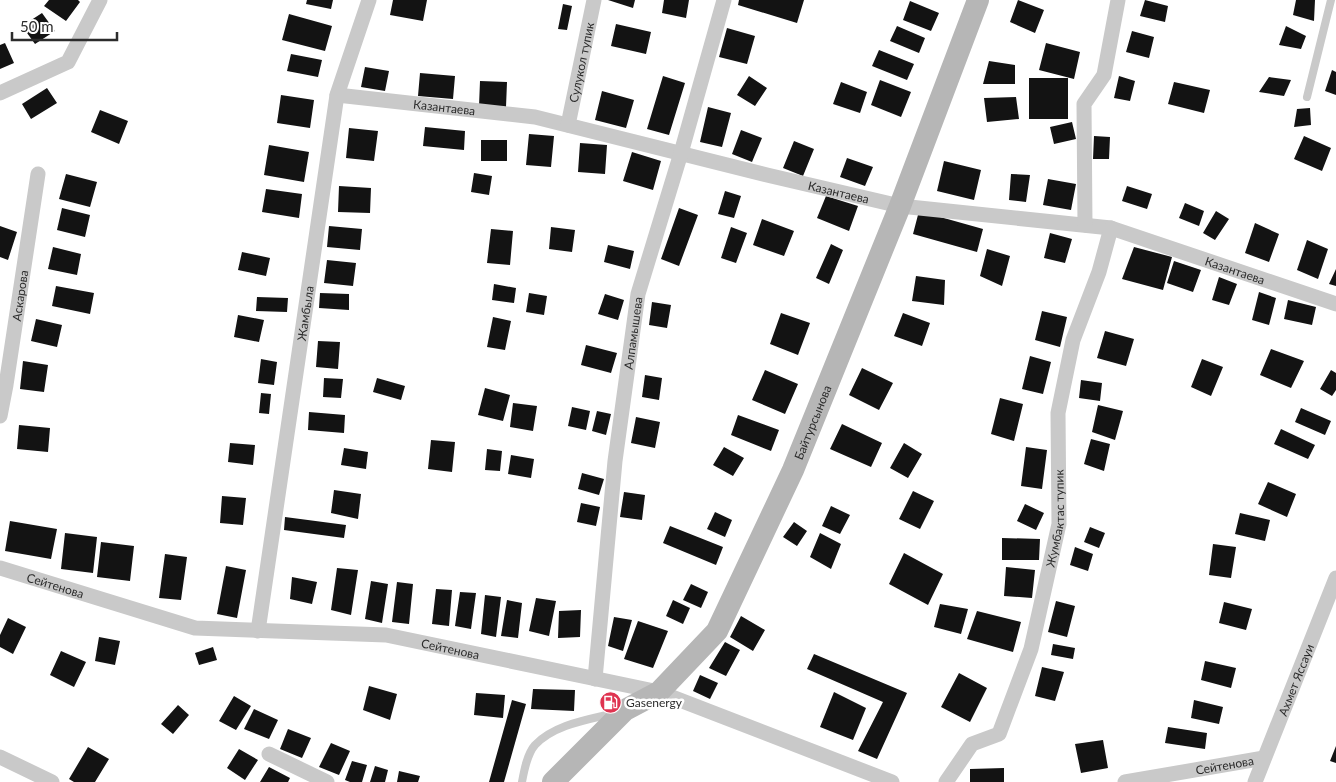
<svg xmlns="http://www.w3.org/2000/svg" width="1336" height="782" viewBox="0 0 1336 782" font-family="Lato,sans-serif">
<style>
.building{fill:#131313}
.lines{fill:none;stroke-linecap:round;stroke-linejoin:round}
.lane{stroke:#c9c9c9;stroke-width:8}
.street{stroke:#c9c9c9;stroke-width:15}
.secondary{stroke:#b6b6b6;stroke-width:22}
.labels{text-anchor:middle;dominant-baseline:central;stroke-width:5;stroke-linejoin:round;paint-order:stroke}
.street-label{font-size:12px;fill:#2c2c2c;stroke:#fff}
.poi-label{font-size:12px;fill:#2c2c2c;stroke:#fff;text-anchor:start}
</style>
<rect width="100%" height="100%" fill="#fff"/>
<path class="building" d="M49,0H78L80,2L66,21L44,6Z
M307,0H333L331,9L306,4Z
M393,0H427L423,21L390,15Z
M608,0H635L633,8Z
M664,0H689L686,18L662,13Z
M739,0H804L797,23L738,5Z
M1018,0L1044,10L1035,33L1010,22Z
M1145,0L1168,6L1165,22L1140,16Z
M1296,0H1315L1314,21L1293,15Z
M910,1L939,13L931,31L903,20Z
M563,4L572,6L567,30L558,29Z
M42,13L55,31L35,44L22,26Z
M289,14L332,26L325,51L282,40Z
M616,24L651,32L646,54L611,46Z
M897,26L925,38L919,53L890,41Z
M1286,26L1306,36L1301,49L1279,45Z
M727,28L755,36L747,64L719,57Z
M1132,31L1154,37L1149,58L1126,52Z
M5,43L14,63L0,69V45Z
M1046,43L1080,52L1074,79L1039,70Z
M879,50L914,64L907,80L872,66Z
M291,54L322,60L318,77L287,71Z
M989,61L1015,65V84H983Z
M365,67L389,71L385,91L361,87Z
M1332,70L1336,72V95L1325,91Z
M420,73L455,76L453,99L418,96Z
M663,76L685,83L669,135L647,129Z
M749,76L767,88L755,106L737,95Z
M1119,76L1135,81L1130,101L1114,98Z
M1269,77L1291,80L1284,96L1259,92Z
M1029,78H1068V119H1029Z
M880,80L911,92L901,117L871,105Z
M480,81L507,82L506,107L479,106Z
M841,82L867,92L860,113L833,104Z
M1174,82L1210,90L1204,113L1168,104Z
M47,88L57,103L31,119L22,104Z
M602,91L634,100L626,128L595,120Z
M281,95L314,100L310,128L277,123Z
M1016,97L1019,119L987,122L984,98Z
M708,107L731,113L722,147L700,142Z
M1310,108L1311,125L1294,127L1297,109Z
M100,110L128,121L119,144L91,132Z
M1072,122L1076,139L1054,144L1050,127Z
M425,127L465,131L464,150L423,146Z
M349,128L378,131L374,161L346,158Z
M741,130L762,138L752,162L732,154Z
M529,134L554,136L551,167L526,165Z
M1094,136L1110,137L1109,159H1093Z
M1304,136L1331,148L1322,171L1294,159Z
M481,140H507V161H481Z
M794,141L814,149L803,176L783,168Z
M580,143L607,145L605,174L578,172Z
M269,145L309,152L304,182L264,175Z
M632,152L661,161L653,190L623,181Z
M847,158L873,167L865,186L840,177Z
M944,161L981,170L974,200L937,191Z
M474,173L492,176L489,195L471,192Z
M66,174L97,182L90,207L59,199Z
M1011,174L1030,175L1026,202L1009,200Z
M1048,179L1076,184L1071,210L1043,205Z
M339,186L371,188L370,213L338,212Z
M1127,186L1152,194L1147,209L1122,201Z
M266,189L302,194L299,218L262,212Z
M725,191L741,196L734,218L718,214Z
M826,196L858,206L849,231L817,218Z
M1185,203L1204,211L1199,226L1179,218Z
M62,208L90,215L85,237L57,230Z
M679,208L698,215L679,266L661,259Z
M919,211L983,229L977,252L913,234Z
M1216,211L1229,219L1215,240L1203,233Z
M762,219L794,231L784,256L753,245Z
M1255,223L1279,234L1269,262L1245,253Z
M0,226L17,232L8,260L0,257Z
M329,226L362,229L360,250L327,247Z
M551,227L575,230L572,252L549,249Z
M731,227L747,233L736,263L721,258Z
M491,229L513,231L510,265L487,263Z
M1050,233L1072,239L1065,263L1044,258Z
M1307,240L1328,249L1318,279L1297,270Z
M831,244L843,250L829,284L816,278Z
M608,245L634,251L630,269L604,262Z
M53,247L81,254L77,275L48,269Z
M1134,247L1172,257L1163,290L1122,279Z
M987,249L1010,256L1002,286L980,276Z
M242,252L270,258L266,276L238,270Z
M327,260L356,263L353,286L324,283Z
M1174,261L1201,270L1193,292L1167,283Z
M1336,269V286L1329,284Z
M916,276L945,280L944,305L912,301Z
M1219,277L1237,284L1229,305L1212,300Z
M494,284L516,288L514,303L492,300Z
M56,286L94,293L90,314L52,306Z
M1259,292L1276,298L1269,325L1252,320Z
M320,293L349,294V310L319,308Z
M529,293L547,296L544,315L526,312Z
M605,294L624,300L618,320L598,314Z
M257,297L288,298L287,312L256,311Z
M1288,300L1316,307L1312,325L1284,319Z
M652,302L671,305L667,328L649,325Z
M1042,311L1067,317L1060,347L1035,340Z
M781,313L810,323L798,355L770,344Z
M903,313L930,323L922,346L894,336Z
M238,315L264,320L259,342L234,337Z
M493,317L511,321L505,350L487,347Z
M36,319L62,325L57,347L31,341Z
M1105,331L1134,339L1126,366L1097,358Z
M318,341L340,342L338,369L316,367Z
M586,345L617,353L611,373L581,365Z
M1271,349L1304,361L1291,388L1260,375Z
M1030,356L1051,362L1043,394L1022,389Z
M261,359L277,362L274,385L258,383Z
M1202,359L1223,367L1211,396L1191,387Z
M23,361L48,365L44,392L20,389Z
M862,368L893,383L879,410L849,395Z
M765,370L798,384L785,414L752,400Z
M1331,370L1336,373V390L1332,396L1320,389Z
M645,375L662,378L659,400L642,397Z
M324,378L343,379L341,398L323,397Z
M377,378L405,386L401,400L373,392Z
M1081,380L1102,383L1100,401L1079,398Z
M485,388L510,395L503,421L478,415Z
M261,393L271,394L269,414L259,413Z
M1000,398L1023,404L1014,441L991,434Z
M513,403L537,406L533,431L510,427Z
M1098,405L1123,411L1115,440L1092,432Z
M572,407L590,411L586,430L568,426Z
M1301,408L1331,421L1325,435L1295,422Z
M597,411L611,414L606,435L592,431Z
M309,412L345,415L344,433L308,430Z
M738,415L779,430L771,451L731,435Z
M636,417L660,422L655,448L631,443Z
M842,424L882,443L871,467L830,449Z
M19,425L50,428L48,452L17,449Z
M1281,429L1315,445L1308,459L1274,444Z
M1091,439L1110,444L1104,471L1084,464Z
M431,440L455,442L452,472L428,469Z
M230,443L255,445L253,465L228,462Z
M904,443L922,454L908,478L890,468Z
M724,447L744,458L733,476L713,465Z
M1026,447L1047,450L1042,489L1021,486Z
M344,448L368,452L366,469L341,465Z
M487,449L502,451L500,471L485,470Z
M511,455L534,459L531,478L508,474Z
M582,473L604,479L599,495L578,489Z
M1268,482L1296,494L1287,517L1258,504Z
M334,490L361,494L358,519L331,513Z
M913,491L934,501L920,529L899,519Z
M624,492L645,495L642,520L620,517Z
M222,496L246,498L243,525L220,523Z
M581,503L600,507L596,526L577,522Z
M1025,504L1044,513L1036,530L1017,521Z
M831,506L850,515L840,534L822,526Z
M715,512L732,520L725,537L707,529Z
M1240,513L1270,520L1265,541L1235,534Z
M285,517L346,525L344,538L284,530Z
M10,521L57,529L51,559L5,551Z
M794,522L807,531L797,546L783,537Z
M670,526L723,547L716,565L663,543Z
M1090,527L1105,533L1099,548L1084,542Z
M65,533L97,537L93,573L61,569Z
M820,533L841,544L831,569L810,557Z
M1002,538L1040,539L1039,560H1002Z
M101,542L134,546L130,581L97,577Z
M1213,544L1236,547L1231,578L1209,575Z
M1075,547L1093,554L1088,571L1070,565Z
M904,553L943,574L928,605L889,584Z
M165,554L187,557L181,600L159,598Z
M226,566L246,570L237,618L217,614Z
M1006,567L1035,570L1032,598L1004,596Z
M337,568L358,570L351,615L331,610Z
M292,577L317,582L312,604L290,599Z
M371,581L388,584L382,623L365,619Z
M397,582L413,584L409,624L392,622Z
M691,584L708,592L701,608L683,600Z
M436,589L452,590L449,626L432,624Z
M460,592L476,593L471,629L455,626Z
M485,595L501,597L496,637L481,634Z
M536,598L556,601L549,636L529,631Z
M507,600L522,603L518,638L501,636Z
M673,600L690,608L683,624L666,616Z
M1056,601L1075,606L1067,637L1048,632Z
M1224,602L1252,609L1246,630L1219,623Z
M940,604L968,609L961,634L934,627Z
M581,610L580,637L558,638L559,611Z
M977,611L1021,622L1013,652L967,639Z
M741,616L765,630L753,651L730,637Z
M614,617L632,620L623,651L608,646Z
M8,618L26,627L13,654L0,647V635Z
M638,621L668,631L653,668L624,659Z
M99,637L120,641L115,665L95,661Z
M725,642L740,650L726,676L709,668Z
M1053,644L1075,648L1073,659L1051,655Z
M213,647L217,660L199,665L195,653Z
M61,651L86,662L74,687L50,675Z
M814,654L907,693L877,759L858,751L883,702L807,669Z
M1205,661L1236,668L1231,688L1201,680Z
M1042,667L1064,672L1055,701L1035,696Z
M959,673L987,688L970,722L941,707Z
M700,675L718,683L710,699L693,691Z
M369,686L397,694L390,720L363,710Z
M533,689L575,690L574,711L531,709Z
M834,692L866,708L853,740L820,727Z
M476,693L505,695L503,718L474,715Z
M234,696L251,706L236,730L219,721Z
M512,700L526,704L504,782H489Z
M1194,700L1223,707L1219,724L1191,718Z
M178,705L189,715L173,734L161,724Z
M254,709L278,720L269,739L244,729Z
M1168,727L1207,733L1205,749L1165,743Z
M288,729L311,738L302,758L280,749Z
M1103,740L1108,768L1081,773L1075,744Z
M331,743L350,751L339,775L319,767Z
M1336,746V763L1330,761Z
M88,747L109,759L95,782H74L69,779Z
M239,749L258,760L245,780L227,768Z
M352,761L367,765L362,782H350L345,780Z
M375,766L388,770L385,782H370Z
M269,767L290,778L288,782H260Z
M1004,768V782H970V769Z
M399,771L420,776L418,782H397Z"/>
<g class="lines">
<path class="lane" d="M1307,97L1331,0
M522,782C524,771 527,754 535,745C554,725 586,720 611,714"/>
<g class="street">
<path d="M0,93L68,62L100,0"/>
<path id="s1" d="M337,95L535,117L767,175L900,206L1111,228L1336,304"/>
<path id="s2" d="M568,125L594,0"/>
<path d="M1085,225L1084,104L1104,75L1118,0"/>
<path id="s3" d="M0,416L6,385L38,174"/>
<path id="s4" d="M0,568L195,628L386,635L659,692L892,782"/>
<path id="s5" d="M258,631L337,95L369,0"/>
<path id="s6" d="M595,679L615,461L638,294L681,153L724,0"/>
<path d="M269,754L327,782"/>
<path d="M0,757L52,782"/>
<path id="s7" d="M946,782L972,744L999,734L1031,649L1059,524L1058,413L1073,340L1099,272L1111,228"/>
<path id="s8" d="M1125,782L1264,758"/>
<path id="s9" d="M1255,782L1336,578"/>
</g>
<path class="secondary" id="s10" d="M553,782L625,710L659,692L717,631L793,470L900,206L978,0"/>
</g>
<defs>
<symbol id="fuel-disc" viewBox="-11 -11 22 22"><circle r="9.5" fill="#df3350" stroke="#fff"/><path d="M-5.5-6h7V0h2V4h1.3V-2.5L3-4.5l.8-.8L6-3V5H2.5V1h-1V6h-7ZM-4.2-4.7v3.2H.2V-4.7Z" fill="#fff"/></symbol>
</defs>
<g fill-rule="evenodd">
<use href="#fuel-disc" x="598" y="690" width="25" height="25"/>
</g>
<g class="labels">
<g class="street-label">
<text stroke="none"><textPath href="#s2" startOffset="64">Сулукол тупик</textPath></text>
<text stroke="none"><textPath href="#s1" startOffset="108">Казантаева</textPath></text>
<text stroke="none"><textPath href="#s1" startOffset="512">Казантаева</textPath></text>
<text stroke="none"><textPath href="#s1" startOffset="918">Казантаева</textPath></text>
<text stroke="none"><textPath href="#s3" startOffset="122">Аскарова</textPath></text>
<text stroke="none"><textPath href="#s5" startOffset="321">Жамбыла</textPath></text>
<text stroke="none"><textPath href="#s6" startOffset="348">Алпамышева</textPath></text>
<text stroke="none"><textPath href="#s10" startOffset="454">Байтурсынова</textPath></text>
<text stroke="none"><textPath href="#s7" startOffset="299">Жумбактас тупик</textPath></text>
<text stroke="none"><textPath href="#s4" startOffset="58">Сейтенова</textPath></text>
<text stroke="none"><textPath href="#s4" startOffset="461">Сейтенова</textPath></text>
<text stroke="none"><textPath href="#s9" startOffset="110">Ахмет Яссауи</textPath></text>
<text stroke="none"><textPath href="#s8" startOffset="101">Сейтенова</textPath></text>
</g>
<g class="poi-label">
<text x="626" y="702">Gasenergy</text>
</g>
</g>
<path d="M12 32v8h105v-8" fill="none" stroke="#2c2c2c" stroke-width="2.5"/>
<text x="20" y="32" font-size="15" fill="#2c2c2c" stroke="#ffffff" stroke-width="4" paint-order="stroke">50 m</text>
</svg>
